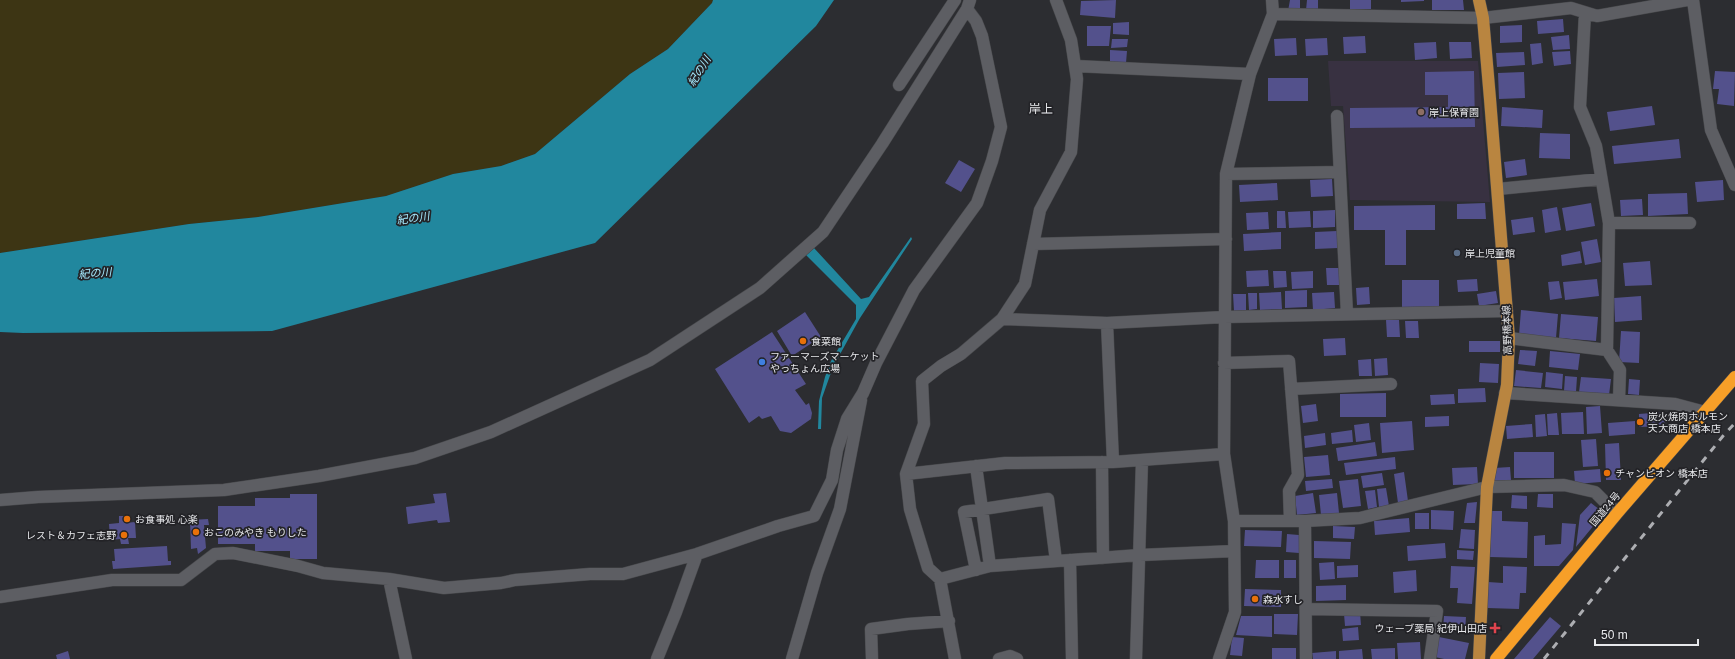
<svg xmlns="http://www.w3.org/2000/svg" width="1735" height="659" viewBox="0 0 1735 659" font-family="Helvetica,'Noto Sans JP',sans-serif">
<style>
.education{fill:#383141}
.sand{fill:#3d3514}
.water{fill:#21879e}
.building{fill:#53518c}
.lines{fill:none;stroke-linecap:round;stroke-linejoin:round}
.minor-casing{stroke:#47484b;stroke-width:13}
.major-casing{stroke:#47484b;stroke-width:13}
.highway-casing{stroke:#47484b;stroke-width:13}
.minor{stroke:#5d5e63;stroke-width:12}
.major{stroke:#b98540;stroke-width:12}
.highway{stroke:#f79f28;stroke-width:12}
.rail{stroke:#adaeb2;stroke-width:3;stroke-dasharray:7 7;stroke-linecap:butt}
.education-dot{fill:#8d6e63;stroke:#232327;stroke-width:1.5}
.service-dot{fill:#5c6f8a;stroke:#232327;stroke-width:1.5}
.food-dot{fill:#e8710a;stroke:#232327;stroke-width:1.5}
.shop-dot{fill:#3f7fe0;stroke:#232327;stroke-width:1.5}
.health-dot{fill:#e0444e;stroke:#232327;stroke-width:1.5}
.labels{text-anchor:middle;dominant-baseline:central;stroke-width:3.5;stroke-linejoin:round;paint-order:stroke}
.poi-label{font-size:10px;fill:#e7e8eb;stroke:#232327;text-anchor:start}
.street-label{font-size:10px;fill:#e7e8eb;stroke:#232327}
.water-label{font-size:11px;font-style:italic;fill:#a5ebff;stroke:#232327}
.quarter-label{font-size:12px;fill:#e7e8eb;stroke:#232327}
</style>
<rect width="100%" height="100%" fill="#2c2d31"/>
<path class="education" d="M1328,61H1478L1490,202L1350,200L1343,106H1331Z"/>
<path class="sand" d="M0,0H713L712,3L668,49L630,74L535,154L501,166L453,174L386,196L258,217L189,224L0,253Z"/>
<path class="water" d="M713,0H834L816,26L595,243L272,331L23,333L0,332V253L189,224L258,217L386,196L453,174L501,166L535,154L630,74L668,49L712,3Z
M911,237L912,239L860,318L833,367L822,398L821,429H818L819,401L825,377L831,361L856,319V305L806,255L814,248L861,299L869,297Z"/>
<path class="building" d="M1116,0L1115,18L1080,15L1081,1Z
M1290,0H1300V11H1288Z
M1307,0H1318V10H1306Z
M1350,0H1371V9H1350Z
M1401,0H1424V1L1401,2Z
M1432,0H1463L1464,10H1432Z
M1563,19L1564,32L1538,34L1537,21Z
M1129,22V35L1113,34V23Z
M1522,25V42L1500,43V26Z
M1087,26H1111L1109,46H1087Z
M1569,35L1570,49L1553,50L1551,37Z
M1365,36L1366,53L1344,54L1343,37Z
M1296,38L1297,55L1275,56L1274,39Z
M1327,38L1328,55L1306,56L1305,39Z
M1112,39H1128L1127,47L1111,48Z
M1436,42L1437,58L1415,60L1414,43Z
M1449,42H1471L1472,58L1450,59Z
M1541,43L1543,63L1532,65L1530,44Z
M1110,50L1127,51L1126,63H1110Z
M1570,51L1571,64L1554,66L1552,52Z
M1524,52L1525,65L1497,67L1496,53Z
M1474,71L1475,127L1350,128V108L1448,107V95H1425V72Z
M1715,71L1735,72L1734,106L1717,104L1719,89H1713Z
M1524,72L1525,98L1499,99L1498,73Z
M1268,78H1308V101H1268Z
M1652,106L1655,125L1610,131L1607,112Z
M1502,107L1543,110L1542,128L1501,126Z
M1540,133L1570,134V159L1539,158Z
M1679,139L1681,158L1614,164L1612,146Z
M1525,159L1527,175L1506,178L1504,162Z
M959,160L975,169L961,192L945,183Z
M1332,179L1333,196L1311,197L1310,180Z
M1723,180L1724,200L1697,202L1695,182Z
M1277,183L1278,200L1240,202L1239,185Z
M1687,193L1688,214L1648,216V194Z
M1642,199L1643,215L1621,216L1620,200Z
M1485,203L1486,219H1457V204Z
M1591,203L1595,226L1566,231L1562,208Z
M1435,205V230H1406V265H1385V230H1354V206Z
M1557,207L1561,230L1545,233L1542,210Z
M1335,210V227L1313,228V211Z
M1277,211H1285L1286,228H1277Z
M1310,211L1311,227L1289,228L1288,212Z
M1268,212L1269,229L1247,230L1246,213Z
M1533,217L1535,232L1513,235L1511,220Z
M1337,231L1338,248L1315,249V232Z
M1281,232V249L1244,251L1243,234Z
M1597,239L1601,262L1585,265L1581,242Z
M1580,251L1582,263L1562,266L1561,255Z
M1650,261L1652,285L1625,286L1623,263Z
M1326,268H1339L1340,285H1327Z
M1268,270L1269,286L1247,287L1246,271Z
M1273,271H1286L1287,287L1274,288Z
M1313,271V288L1292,289L1291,272Z
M1477,279L1478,291L1458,292L1457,280Z
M1597,279L1599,296L1565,300L1563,282Z
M1402,280H1439V308H1402Z
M1559,281L1562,298L1550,300L1548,282Z
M1369,287L1370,304L1357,305L1356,288Z
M1307,290V307L1285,308V291Z
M1496,291L1498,303L1479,306L1477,294Z
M1281,292L1282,309L1260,310L1259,293Z
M1334,292L1335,308L1313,310L1312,293Z
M1248,293H1257V309L1249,310Z
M1233,294H1246V310L1234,311Z
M1641,296L1642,320L1615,322L1614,298Z
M1521,310L1558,314L1556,338L1519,335Z
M805,312L821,337L792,356L777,331Z
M1561,314L1598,317L1596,341L1559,338Z
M1386,320H1399L1400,337H1387Z
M1405,321H1418L1419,338H1406Z
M1621,331L1640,332L1639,363L1619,362Z
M772,332L806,384L795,390L806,405L809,403L812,413L811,419L791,433L780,431L771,416L762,419L759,416L749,423L715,369Z
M1345,338L1346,355L1324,356L1323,339Z
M1469,341H1500V352H1469Z
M1520,350L1537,351L1535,366L1518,364Z
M1550,351L1580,354L1578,370L1549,367Z
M1387,358L1388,375L1375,376L1374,359Z
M1371,359L1372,376H1359L1358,360Z
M1480,363L1499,364L1498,383L1479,382Z
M1516,370L1543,373L1541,388L1514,386Z
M1546,372L1563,374L1562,389L1545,387Z
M1565,376L1577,377L1576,392L1564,391Z
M1581,377L1611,379L1609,395L1579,392Z
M1629,379L1640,380L1639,395L1628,394Z
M1485,388L1486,402L1458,403V389Z
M1386,393V417H1340V394Z
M1454,394L1455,404L1431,405L1430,395Z
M1316,404L1318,421L1303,423L1301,406Z
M1600,406L1602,433L1587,434L1586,407Z
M1583,412L1584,434H1562L1561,413Z
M1664,412L1665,426L1639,427V414Z
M1557,413L1559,435H1548L1547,414Z
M1545,414L1547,436L1536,437L1535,415Z
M1449,416V426L1425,427V417Z
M1412,421L1414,450L1382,453L1380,423Z
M1635,421V434L1609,436L1608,423Z
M1369,423L1371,440L1356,442L1354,425Z
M1532,424L1533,437L1507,439L1506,426Z
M1352,430L1353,442L1332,444L1331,433Z
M1325,433L1326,445L1305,448L1304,436Z
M1596,439L1598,466L1583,467L1581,440Z
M1375,442L1377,456L1338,461L1336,448Z
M1619,443L1621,480H1606L1605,444Z
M1514,452H1554V478H1514Z
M1328,455L1330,475L1306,477L1304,457Z
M1395,457L1396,469L1346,475L1344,463Z
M1477,467L1478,484L1453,485L1452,468Z
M1510,467L1511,480L1495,481L1494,468Z
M1600,469L1601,482L1575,484L1574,471Z
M1404,472L1408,501L1398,503L1394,474Z
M1382,473L1384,485L1363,488L1361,476Z
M1332,479L1333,488L1306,491L1305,481Z
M1358,479L1361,506L1343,508L1339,481Z
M1386,488L1389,506L1379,507L1377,489Z
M1375,490L1377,507L1368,509L1365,491Z
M446,493L450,522L438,523L437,520L408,524L406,507L435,503L433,494Z
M1313,493L1316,513L1297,515L1295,496Z
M1337,493L1339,513L1321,515L1319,495Z
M290,494H317V559H290V551H255V544H218V506H255V498H290Z
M1538,494H1553V508L1537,507Z
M1512,495L1527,496V509L1511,508Z
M1477,502L1475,523H1464L1467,503Z
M1591,503L1604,513L1576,547L1580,515Z
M1431,510L1454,511L1453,530L1431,529Z
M1491,511H1502V521L1528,522L1527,558L1490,557Z
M1415,513H1429V529H1415Z
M119,516H124V523L135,522L136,538H128L129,544H121L120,539L110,540L109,524L119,523Z
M1409,518L1410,532L1375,535L1374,521Z
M208,519L209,525H204L206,548L198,554L197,548L191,549L190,520Z
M1562,523L1576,524L1573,550L1559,566H1534V536L1545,535V545L1561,544Z
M1333,526L1355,527L1354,539L1333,538Z
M1461,529L1475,530L1474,549L1459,548Z
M1245,530L1282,531L1281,547L1244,546Z
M1287,534L1299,535V553L1286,552Z
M1314,541L1351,542L1350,559L1314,558Z
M1445,543L1446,558L1408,561L1407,546Z
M167,546L168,561H171V565L113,569L112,561H115L114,549Z
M1457,550L1474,551L1473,560L1457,559Z
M1256,560H1279V578H1255Z
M1284,560H1296V578H1284Z
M1334,562L1335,579L1320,580L1319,563Z
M1358,565V577L1337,578V566Z
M1451,566L1475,567L1472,604L1457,603L1458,588H1450Z
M1503,566L1527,567L1526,593H1520L1519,609L1487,608L1488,582L1503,583Z
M1416,570L1417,591L1394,593L1393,572Z
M1346,585V600L1316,601V586Z
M1245,589L1281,590V607L1244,606Z
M1360,612L1361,625L1345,626L1344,614Z
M1274,614H1298L1297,635L1274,634Z
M1241,616H1272V637L1236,635Z
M1444,616L1466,617L1465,631L1443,629Z
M1550,617L1561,626L1533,659H1514Z
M1358,627L1359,640L1343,641L1342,629Z
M1232,637L1244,638L1242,656L1230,655Z
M1439,637L1469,643L1465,659H1444L1435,657Z
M1420,642L1421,659H1398L1397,643Z
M1272,648H1296V659H1272Z
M1395,648V659H1372L1371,649Z
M1362,649L1363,659H1339V651Z
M68,651L70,659H57L56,655Z
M1336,651V659H1313L1312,653Z"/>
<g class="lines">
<defs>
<path id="minor" d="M1693,0L1711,130L1735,185
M1585,13L1580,107L1596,146L1609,223L1607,350L1620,370L1619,400
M1273,14L1483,18L1571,8L1597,16L1687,0
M1075,66L1250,74
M899,85L955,0
M1337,116L1347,314
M1226,174L1340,172
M1498,189L1601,179
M1609,223H1690
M1033,244L1226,239
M1002,319L1107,323L1224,317L1507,311
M1107,323L1113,462
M1509,338L1607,350
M1224,363L1289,361L1298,475L1289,491L1290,521
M1291,389L1391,384
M1505,393L1675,404L1705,412
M1102,462L1103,558
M976,466L990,566
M906,474L1005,463L1113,462L1224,454
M0,500L38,497L224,490L319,476L415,458L491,432L650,360L760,288L823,232L882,144L967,9L970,0
M1234,521H1305L1360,518L1487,487L1564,485L1595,492L1611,508L1619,511
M1305,521L1306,659
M1070,560L1072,659
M976,570L964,512L1048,499L1056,561
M389,579L406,659
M940,579L990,566L1140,555L1234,551
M0,597L112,580H181L215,554L233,553L298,566L323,573L389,579L444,588L501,583L515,580L590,574H623L697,554L778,526L814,516L832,480L837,450L847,419L863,393L876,363L914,290L977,203L992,161L1001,127L982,36L976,21L967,9
M1306,609L1437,611L1430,659
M657,659L676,612L697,554
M792,659L817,573L840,509L861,400
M872,659L871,629L908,624L949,621
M955,659L940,579L928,568L910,509L906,474L924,424L922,381L941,366L961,354L1002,319L1025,284L1040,210L1071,152L1077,79L1071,40L1056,0
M999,659L1010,656L1017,659
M1136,659L1142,460
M1219,659L1235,612L1234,521L1224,454L1226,174L1250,74L1273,14L1272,0"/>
<path id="major" d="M1479,659L1487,487L1507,385L1509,338L1490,99L1483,18L1479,0"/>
<path id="highway" d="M1496,659L1619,511L1735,377"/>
</defs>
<use href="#minor" class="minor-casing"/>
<use href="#major" class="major-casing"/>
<use href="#highway" class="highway-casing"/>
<use href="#minor" class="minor"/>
<use href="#major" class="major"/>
<use href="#highway" class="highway"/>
<path class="rail" d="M1544,659L1723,436L1735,423"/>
</g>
<circle class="education-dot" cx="1421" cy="112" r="4"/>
<circle class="service-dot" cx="1457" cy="253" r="4"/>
<g class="food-dot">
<circle cx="803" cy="341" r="4"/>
<circle cx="1640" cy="422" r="4"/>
<circle cx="1607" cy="473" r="4"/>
<circle cx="127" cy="519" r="4"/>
<circle cx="196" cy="532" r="4"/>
<circle cx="124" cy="535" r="4"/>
<circle cx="1255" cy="599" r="4"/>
</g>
<circle class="shop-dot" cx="762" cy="362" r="4"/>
<path class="health-dot" d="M1493 622h4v4h4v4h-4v4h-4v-4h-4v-4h4z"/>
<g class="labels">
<g class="poi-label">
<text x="1429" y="112">岸上保育園</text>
<text x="1465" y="253">岸上児童館</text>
<text x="811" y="341">食菜館</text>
<text x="770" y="356">ファーマーズマーケット<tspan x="770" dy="12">やっちょん広場</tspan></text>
<text x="1648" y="416">炭火焼肉ホルモン<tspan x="1648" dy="12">天大商店 橋本店</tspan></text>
<text x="1615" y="473">チャンピオン 橋本店</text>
<text x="135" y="519">お食事処 心楽</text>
<text x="204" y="532">おこのみやき もりした</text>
<text x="116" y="535" text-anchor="end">レスト＆カフェ志野</text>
<text x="1263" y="599">森水すし</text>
<text x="1487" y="628" text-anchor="end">ウェーブ薬局 紀伊山田店</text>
</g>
<g class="street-label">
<text transform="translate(1507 330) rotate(-92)">高野橋本線</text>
<text transform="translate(1605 509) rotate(-50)">国道24号</text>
</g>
<g class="water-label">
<text transform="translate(699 71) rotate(-58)">紀の川</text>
<text transform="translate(413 218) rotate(-8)">紀の川</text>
<text transform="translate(95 273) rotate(-4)">紀の川</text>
</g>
<g class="quarter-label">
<text x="1041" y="109">岸上</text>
</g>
</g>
<path d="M1595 639v6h103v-6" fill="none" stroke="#e7e8eb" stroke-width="2"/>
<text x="1601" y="639" font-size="12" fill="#e7e8eb" stroke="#232327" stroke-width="3" paint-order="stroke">50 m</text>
</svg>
